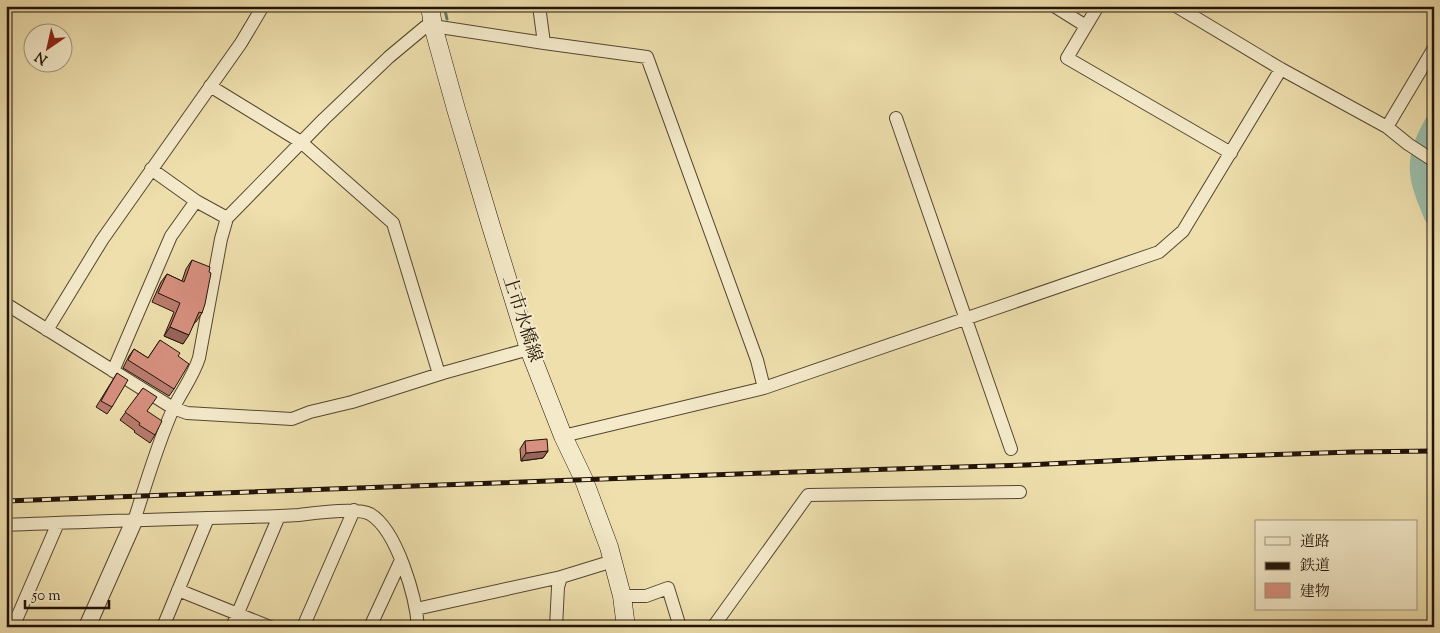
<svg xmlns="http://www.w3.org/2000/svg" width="1440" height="633" viewBox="0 0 1440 633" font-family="'Sorts Mill Goudy','Noto Serif JP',serif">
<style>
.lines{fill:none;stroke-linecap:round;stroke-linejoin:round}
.stream{stroke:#697968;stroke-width:3}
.river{stroke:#99bda9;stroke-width:20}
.minor-casing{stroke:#544630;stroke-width:14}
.tertiary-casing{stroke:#544630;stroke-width:18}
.secondary-casing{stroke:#211307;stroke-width:19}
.minor{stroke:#f4eaca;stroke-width:12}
.tertiary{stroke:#f4eaca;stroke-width:16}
.secondary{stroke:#f4eaca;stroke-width:18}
.rail-casing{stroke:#211307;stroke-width:5}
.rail{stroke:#f4eaca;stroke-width:3;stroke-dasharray:9;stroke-linecap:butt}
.wall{fill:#ba7c6e;stroke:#211307}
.shaded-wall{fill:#97655a;stroke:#211307}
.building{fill:#d89080;stroke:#211307}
.labels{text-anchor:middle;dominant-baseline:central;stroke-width:4.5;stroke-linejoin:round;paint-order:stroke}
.street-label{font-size:18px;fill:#211307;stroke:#f4eaca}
</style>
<rect width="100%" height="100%" fill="#eedfad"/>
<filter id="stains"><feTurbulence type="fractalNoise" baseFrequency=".004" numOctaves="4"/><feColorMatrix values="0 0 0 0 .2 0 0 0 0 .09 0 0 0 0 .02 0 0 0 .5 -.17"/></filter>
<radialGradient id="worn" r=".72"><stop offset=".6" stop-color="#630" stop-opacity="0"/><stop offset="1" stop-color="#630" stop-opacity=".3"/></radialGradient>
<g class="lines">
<path class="stream" d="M444,6L447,19"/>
<path class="river" d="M1434,124C1412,162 1418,178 1434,216"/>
<defs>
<path id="minor" d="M539,6L544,43
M1054,6L1086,26
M1098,6L1067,58L1231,153
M1176,6L1281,69L1387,127L1408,144L1434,161
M210,86L301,142L393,223L439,374
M896,118L1011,449
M1387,127L1434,48
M151,169L196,201L227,218
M6,304L173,408L187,413L292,419L310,412L352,402L443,373L529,349
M47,330L102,240L241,43L263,6
M113,371L171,236L196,201
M563,436L764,388L1159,252L1183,231L1281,69
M134,521C146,484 157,445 173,409C181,392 193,377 199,358L221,239L227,218L324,119L389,57L425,27L433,26L544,43L647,57L757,360L764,388
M6,525C73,522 140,520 208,518C238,517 268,517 299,515C315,513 357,507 370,514C397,530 416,597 418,627
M178,590L270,627
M622,596H646L668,588L680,627
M416,609L561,577
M13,627L58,523
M163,627L208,518
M232,627L279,516
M303,627L354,510
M370,627L401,560
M556,627L558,587L561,577L613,561
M713,627L808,495L1020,492"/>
<path id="tertiary" d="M87,627L134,521"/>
<path id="secondary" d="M430,6L433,26L456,109L491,226L529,349L563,436L584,480L609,547L622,596L626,627"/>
</defs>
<use href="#minor" class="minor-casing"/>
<use href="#tertiary" class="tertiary-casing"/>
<use href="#secondary" class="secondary-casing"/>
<use href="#minor" class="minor"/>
<use href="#tertiary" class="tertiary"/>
<use href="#secondary" class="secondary"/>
<defs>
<path id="rail" d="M6,501L794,472L1026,465L1170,458L1352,452L1434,451"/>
</defs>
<use href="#rail" class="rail-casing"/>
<use href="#rail" class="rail"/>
</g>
<path class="wall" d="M192,260L209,272L202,313L196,322H195L183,344L164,336L174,312L152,302L161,282L167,274L182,281L186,269Z
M160,340L178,356L174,389L169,396L123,368L129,356L134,349L148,358Z
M117,373L112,407L107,414L96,407Z
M143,388L147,411L155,435L150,443L134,432L135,431L120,420Z
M525,441L548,451L543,458L521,461L520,449Z"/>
<path class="shaded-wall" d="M170,327L189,335L183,344L164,336Z
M548,451L543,458L521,461L526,453Z"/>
<path class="building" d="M192,260L210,267L209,272L211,273L205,304L202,313L199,312L189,335L170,327L180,303L158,293L167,274L184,282Z
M160,340L180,353L178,356L189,364L174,389L128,360L134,349L148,358Z
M117,373L128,380L112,407L101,401Z
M143,388L157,397L147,411L162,421L155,435L139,425L140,423L125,412Z
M547,439L548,451L526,453L525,441Z"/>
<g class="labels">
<g class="street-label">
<text transform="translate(521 319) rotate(72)">上市水橋線</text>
</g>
</g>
<rect width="1440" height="633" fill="none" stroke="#eedfad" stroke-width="25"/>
<rect x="8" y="8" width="1425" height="618" fill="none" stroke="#211307" stroke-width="2.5"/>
<rect x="12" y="12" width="1415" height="608" fill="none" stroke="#211307"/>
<rect x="1255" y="520" width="162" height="90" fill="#f4eaca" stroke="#a0947c"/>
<rect x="1265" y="537" width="25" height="8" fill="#f4eaca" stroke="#a0947c"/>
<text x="1300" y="546" font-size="15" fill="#211307">道路</text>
<rect x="1265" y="562" width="25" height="8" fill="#211307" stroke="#a0947c"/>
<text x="1300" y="570" font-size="15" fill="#211307">鉄道</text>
<rect x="1265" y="583" width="25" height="15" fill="#d89080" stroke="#a0947c"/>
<text x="1300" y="596" font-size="15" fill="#211307">建物</text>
<g transform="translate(48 48) rotate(214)"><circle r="24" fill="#f4eaca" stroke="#a0947c"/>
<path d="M0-4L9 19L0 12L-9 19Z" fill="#8f2418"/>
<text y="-8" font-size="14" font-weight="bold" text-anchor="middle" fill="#211307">N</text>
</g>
<path d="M25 600v8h84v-8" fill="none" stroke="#211307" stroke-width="2.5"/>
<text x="32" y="600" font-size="15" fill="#211307" stroke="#f4eaca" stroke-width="4" paint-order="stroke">50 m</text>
<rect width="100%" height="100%" filter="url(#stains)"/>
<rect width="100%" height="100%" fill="url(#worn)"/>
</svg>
